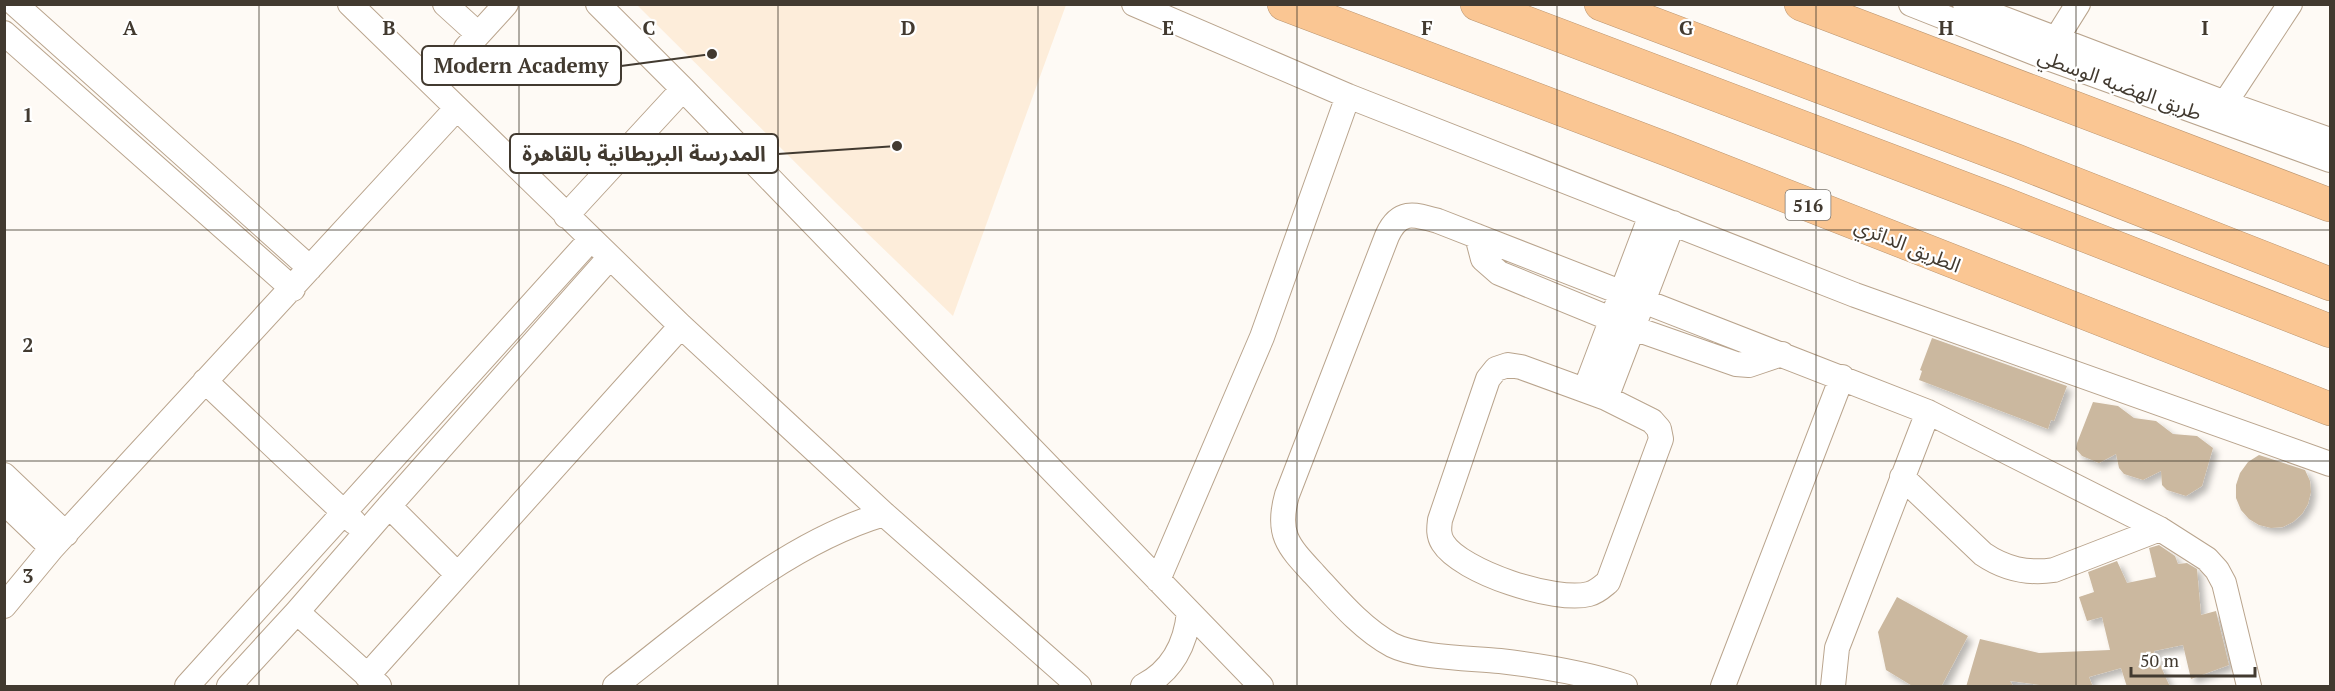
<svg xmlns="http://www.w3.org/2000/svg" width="2335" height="691" viewBox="0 0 2335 691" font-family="'PT Serif','Noto Sans Arabic',serif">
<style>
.built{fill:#fdedda}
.building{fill:#cbb89f;filter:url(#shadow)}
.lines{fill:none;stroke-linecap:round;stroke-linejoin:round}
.minor-casing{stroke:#b9a48d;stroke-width:26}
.highway-casing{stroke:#ba9570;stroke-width:34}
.minor{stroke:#fff;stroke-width:24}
.highway{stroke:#fac693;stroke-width:33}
.grid{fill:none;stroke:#423a30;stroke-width:1.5;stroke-opacity:0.55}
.labels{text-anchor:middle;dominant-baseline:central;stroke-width:4.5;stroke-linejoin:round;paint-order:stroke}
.shield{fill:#fff;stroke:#7b756e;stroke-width:1.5}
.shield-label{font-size:18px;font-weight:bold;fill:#423a30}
.street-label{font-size:20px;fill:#423a30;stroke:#fff}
.grid-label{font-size:20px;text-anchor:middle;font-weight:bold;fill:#423a30;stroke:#fff;stroke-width:4.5;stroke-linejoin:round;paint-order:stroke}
.leader{fill:none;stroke:#423a30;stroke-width:2}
.callout-dot{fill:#423a30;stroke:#fff;stroke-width:2}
.callout{fill:#fff;stroke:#423a30;stroke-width:2}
.callout-label{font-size:21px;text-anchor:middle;font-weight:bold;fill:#423a30}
</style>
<defs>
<filter id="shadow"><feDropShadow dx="5" dy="5" stdDeviation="3" flood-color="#0004"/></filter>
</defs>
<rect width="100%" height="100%" fill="#fefaf5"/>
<path class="built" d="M637,5H1066L953,316L836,203Z"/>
<path class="building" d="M1932,338L2067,386L2054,421L2051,420L2048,429L1919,380L1922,371L1920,370Z
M2093,402L2118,406L2134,418L2156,421L2173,434L2197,436L2213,448L2202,486L2186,496L2167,490L2162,485L2161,471L2143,480L2124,474L2119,468L2116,454L2099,463L2082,456L2076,449L2077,443Z
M2259,455L2305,470L2310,481L2311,492L2308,504L2302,514L2293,522L2283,527L2271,528L2259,525L2249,519L2241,510L2236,498V485L2240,473L2248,462Z
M2159,545L2175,556L2178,564L2187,563L2197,569L2201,615L2216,611L2229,665L2191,679L2183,645L2154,651L2170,687H2127L2121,668L2089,677L2093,687H2055L2010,681L2014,687H1966L1980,639L2039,653L2110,650L2102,617L2087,621L2079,597L2094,592L2088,572L2117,561L2127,583L2156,577L2149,548Z
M1897,597L1968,636L1941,687H1914L1886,670L1878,632Z"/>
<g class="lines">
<defs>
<path id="minor" d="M15,4L310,268
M350,4L681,326L884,514L1079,686
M445,4L478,34
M598,4L683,89L1261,686
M1134,4L1348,96L1855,295L2330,464
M1911,4L2045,57L2330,160
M1965,4L2225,103L2330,140
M4,33L293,289
M466,48L506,4
M2048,52L2078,4
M2225,103L2290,4
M566,216L683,89
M1477,236L1483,259L1499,273L1633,328L1736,364L1749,365L1782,354
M1508,365L1521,367L1606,398L1652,421L1659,429L1661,439L1608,582C1602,587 1597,592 1589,594C1556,603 1461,572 1443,543C1438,535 1439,528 1440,520L1488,379L1496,369Z
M205,381L354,522
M1585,390L1651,215
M1606,398L1673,223
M4,475L66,534
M1902,477L1983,554C2005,569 2027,574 2054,570L2160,529
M4,502L52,548
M389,506L457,574
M1158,580L1262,337L1348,96
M4,606L52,548L457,108
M297,612L379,686
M367,676L681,326
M187,686L591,239
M229,686L297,612L389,506L610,257
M615,686C697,623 783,544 884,514
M1143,686C1172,671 1186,644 1189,612
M1625,686C1585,673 1543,666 1500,661C1470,658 1418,658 1392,645C1362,629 1337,599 1314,574C1288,546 1276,534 1287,495L1387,236C1399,209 1414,214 1438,221L1928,412L2160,529L2207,559L2217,570L2224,583L2249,686
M1723,686L1842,377
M1833,686L1837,648L1928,412"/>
<path id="highway" d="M1284,4L1669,150L2330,409
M1477,4L2002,203L2330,331
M1601,4L2017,161L2330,284
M1801,4L2330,205"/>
</defs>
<use href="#minor" class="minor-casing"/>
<use href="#highway" class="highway-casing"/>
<use href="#minor" class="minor"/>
<use href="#highway" class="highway"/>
</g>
<path class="grid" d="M259,4V686M519,4V686M778,4V686M1038,4V686M1297,4V686M1557,4V686M1816,4V686M2076,4V686M4,230H2330M4,461H2330"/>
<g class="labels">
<rect class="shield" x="1785.5" y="190" width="45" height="30" rx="4.5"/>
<g class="shield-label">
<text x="1808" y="205">516</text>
</g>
<g class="street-label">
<text transform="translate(2120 84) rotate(20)">طريق الهضبه الوسطي</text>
<text transform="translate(1908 245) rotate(22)">الطريق الدائري</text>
</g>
</g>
<g class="grid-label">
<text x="130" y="35">A</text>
<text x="389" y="35">B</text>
<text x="649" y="35">C</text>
<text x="908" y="35">D</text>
<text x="1168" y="35">E</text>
<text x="1427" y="35">F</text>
<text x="1686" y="35">G</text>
<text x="1946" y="35">H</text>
<text x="2205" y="35">I</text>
<text x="28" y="122">1</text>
<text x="28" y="352">2</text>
<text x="28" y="583">3</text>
</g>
<path class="leader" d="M712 54L621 66M897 146L778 154"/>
<g class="callout-dot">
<circle cx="712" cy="54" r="6"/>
<circle cx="897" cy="146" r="6"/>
</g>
<g class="callout">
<rect x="422" y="46" width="199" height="39" rx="6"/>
<rect x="510" y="134" width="268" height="39" rx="6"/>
</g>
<g class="callout-label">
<text x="521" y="73">Modern Academy</text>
<text x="644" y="161">المدرسة البريطانية بالقاهرة</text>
</g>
<rect width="2335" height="691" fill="none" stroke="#423a30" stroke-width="12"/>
<path d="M2131 667v9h124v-9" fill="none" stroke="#423a30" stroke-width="3"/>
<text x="2140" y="667" font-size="18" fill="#423a30" stroke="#ffffff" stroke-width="4.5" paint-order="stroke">50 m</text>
</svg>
